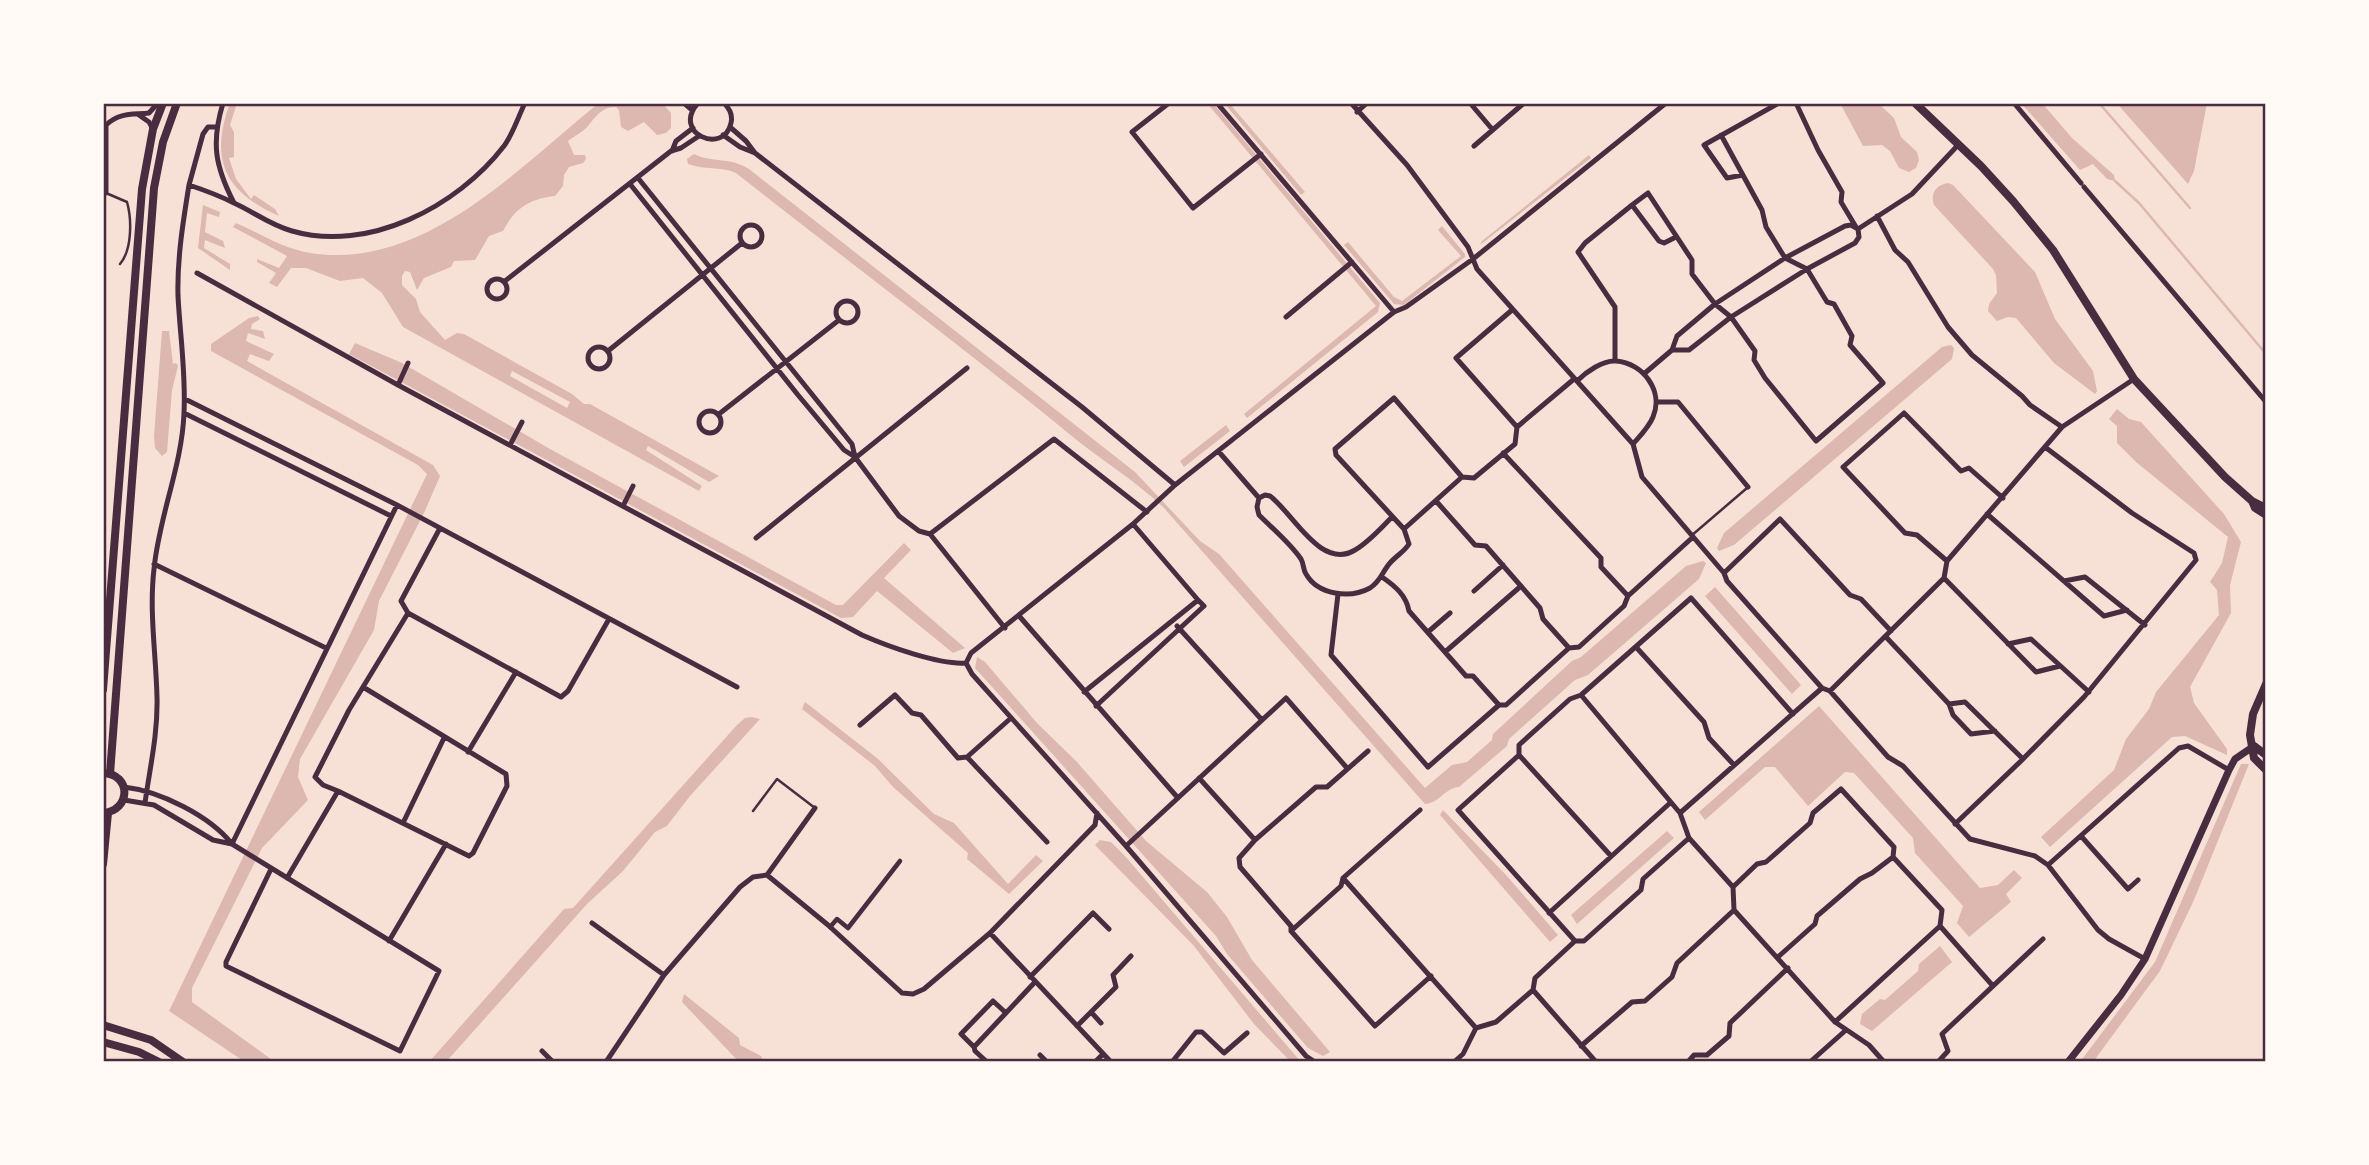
<svg xmlns="http://www.w3.org/2000/svg" width="2369" height="1165" viewBox="0 0 2369 1165" font-family="'Source Sans 3',sans-serif">
<style>
.water{fill:#dcb8b0;fill-rule:evenodd}
.lines{fill:none;stroke-linecap:round;stroke-linejoin:round}
.stream{stroke:#dcb8b0;stroke-width:2.5}
.service{stroke:#4a2c40;stroke-width:2.5}
.pedestrian{stroke:#4a2c40;stroke-width:4.5}
.minor{stroke:#4a2c40;stroke-width:5}
.tertiary{stroke:#4a2c40;stroke-width:7}
.secondary{stroke:#4a2c40;stroke-width:8}
.neatline{fill:none;stroke:#4a2c40;stroke-width:2.5}
</style>
<rect width="100%" height="100%" fill="#f7e1d7"/>
<path class="water" d="M230,103H237L230,125L234,132V157L229,158L236,179L251,199L254,195L275,209L279,216C225,192 209,160 230,103Z
M599,103H662L671,113V128L666,133L657,135L644,122L628,131L621,127L619,110L616,107C603,106 595,117 588,126C583,132 574,136 568,141L574,155H585L586,159L583,163L569,167L564,175L563,186L555,196C529,199 515,208 503,231L489,236L475,260L454,261L451,267L424,278L417,290L410,272L405,271L402,276V285L416,299L420,312L445,340L457,333L464,334L572,394L584,404H590L719,476L709,482L648,446L646,450L702,486L699,491L403,327L382,293L363,278L340,281L306,268H291L277,287L269,283L276,273L257,262V259L279,268L287,256L233,227L236,223C259,233 284,249 310,253C424,271 519,167 599,103ZM512,371L570,402L567,408L510,376Z
M1207,103H1213L1380,303L1378,312L1247,418L1244,414L1376,306Z
M1224,103H1229L1305,192L1301,195Z
M1840,103H1878L1894,118L1901,137L1917,152L1919,160L1916,168L1909,172L1899,168L1890,151L1882,145L1863,146Z
M2021,103H2042L2072,138L2114,175L2115,181L2107,179L2093,164L2080,170Z
M2123,103H2207L2194,171L2188,184L2120,107Z
M694,154C712,163 731,157 749,169L1135,472L1200,541L1219,554L1425,788L1452,765L1467,762L1492,740L1493,734L1572,661L1581,657L1686,566L1703,561L1706,563L1699,579L1588,675L1575,680L1509,739L1507,746L1459,787C1445,788 1438,804 1425,804L1164,508C1135,480 1099,459 1068,433C959,344 846,260 736,173C720,166 704,170 688,164L687,159Z
M1589,155L1591,158L1480,245L1482,241Z
M1948,183L1953,185L2035,272L2055,319L2093,371L2097,391L2095,394L2054,363L2016,318L2008,317L1997,321L1988,311L1989,304L1997,293L1996,275L1993,269L1934,205C1930,193 1936,185 1948,183Z
M203,205L220,212L219,217L207,213L205,232L223,241L225,248L205,240L204,248L230,264V270L198,248Z
M1442,226L1465,254V257L1404,305L1394,304L1344,245L1348,242L1394,297L1402,301L1461,256L1438,230Z
M258,316L260,319L252,324L251,329L263,331L265,339L248,333L246,341L274,354L269,361L250,354L247,361L433,465L440,476L424,513L379,601L374,630L300,759L298,777L308,800L262,848L192,988V1002L275,1062H245L169,1011L427,474L418,465L211,351V344L249,318Z
M162,331H169L173,364L176,363L178,366L172,390L167,452L162,456L155,448L154,436Z
M355,343L402,363L550,449L836,605H843L904,543L911,550L884,578L965,648L953,653L877,591L853,617L841,618L349,354Z
M1951,345L1954,348L1952,359L1734,545L1719,551L1717,548L1724,533L1942,347Z
M2117,409L2129,419L2141,422L2224,514L2241,542L2230,585L2231,613L2190,687L2194,703L2227,749V755L2185,736L2172,737L2050,847L2041,837L2114,770L2126,739L2149,709L2156,692L2219,615L2217,590L2210,582L2222,563L2228,537L2136,462L2117,443V426L2109,419Z
M1226,425L1230,431L1184,467L1180,461Z
M1715,587L1801,685L1792,694L1705,596Z
M977,657L985,662L1037,723L1077,762L1146,841L1207,892L1227,917L1252,960L1330,1052L1323,1056L1308,1048L1227,954L1216,936L975,668Z
M805,702L877,758L934,814L954,823L1008,884L1036,855L1043,861L1009,894L967,859L968,853L893,787L875,766L802,709Z
M1819,706L1980,888L1998,885L2014,870L2022,878L2006,894L2011,902L1969,937L1957,923L1963,906L1915,853L1913,838L1854,773L1845,772L1808,806L1775,767H1765L1705,820L1699,812Z
M752,717L760,719L690,796L667,826L655,832L623,871L587,904L454,1053L446,1062H429L564,909L573,908L737,725L745,718Z
M2241,764H2249L2194,900L2160,971L2093,1062H2080L2155,962Z
M1443,810L1507,876L1558,935L1550,942L1440,815Z
M1667,831L1674,838L1577,924L1571,915Z
M1100,840L1111,842L1125,856L1301,1062H1291L1254,1024L1194,946L1095,845Z
M1940,946L1952,962L1872,1031L1860,1024L1862,1014L1880,999L1885,1000L1918,971L1919,964Z
M684,994L739,1038L740,1045L761,1056L764,1062H739L682,1002Z"/>
<g class="lines">
<path class="stream" d="M2099,103L2190,208
M2115,181L2139,203L2266,354"/>
<path class="service" d="M106,193L127,202C132,220 132,250 120,264
M1691,536L1747,488
M753,811L777,779L815,808"/>
<path class="pedestrian" d="M830,927L837,919L848,928L900,861"/>
<path class="minor" d="M223,103C211,143 215,166 234,203
M684,103L692,110
M698,103C671,133 724,156 731,123C733,115 730,109 724,103
M1169,103L1132,132L1193,208L1261,154
M1217,103L1394,312
M1351,103L1407,165L1468,247L1477,269L1633,444L1642,477L1724,573L1727,581L1822,688L1830,691L1888,757L1903,766L1970,839L2035,856L2048,865L2098,930L2109,939L2145,959
M1470,103L1492,129
M1796,103L1818,150L1842,192L1841,202L1856,227
M2014,103L2081,183
M1357,112L1367,103
M139,115L149,122L153,129
M216,127H208L203,134L189,185C204,190 220,196 234,203C254,212 270,225 292,231C368,253 457,207 504,146C513,134 518,117 525,103
M730,127L746,141L755,153L1082,407L1175,485
M723,135L740,147L755,153
M1474,146L1524,103
M672,151L676,141L693,128
M1743,175L1727,178L1704,145L1779,103
M638,178L852,444L855,457
M630,184L798,395L844,450L855,457L899,516L919,531L930,534L1005,628
M2084,187L2266,402
M106,193V125C120,112 133,115 149,113L158,103
M1877,216L1895,250L1908,262L1948,327L1972,355L2022,396L2030,405L2062,427
M740 236a11 11 0 1 1 22 0a11 11 0 1 1-22 0Z
M1858,229L1912,194L1959,144
M1676,237L1664,243L1659,241L1632,205L1648,193L1692,260V274L1715,304L1731,317L1755,351L1754,360L1765,378L1816,441L1883,383L1850,345L1852,336L1834,304L1827,302L1807,269L1785,258L1766,227L1762,210L1721,135
M197,273L398,385L862,635C887,646 939,665 966,663
M487 289a10 10 0 1 1 20 0a10 10 0 1 1-20 0Z
M505,281L671,151L681,148L699,136
M836 312a11 11 0 1 1 22 0a11 11 0 1 1-22 0Z
M1512,310L1456,358L1517,427
M1286,317L1352,262
M588 358a11 11 0 1 1 22 0a11 11 0 1 1-22 0Z
M1672,350H1689L1731,317L1807,269L1855,243L1859,237L1858,229
M608,351L742,243
M1615,361V307L1578,252L1585,243L1632,205
M1645,373L1672,350L1677,336L1715,304L1785,258L1845,226L1851,225L1858,229
M1577,381C1586,372 1603,360 1616,361C1643,363 1664,391 1653,417C1649,427 1640,436 1633,444
M398,385L408,363
M185,399L397,505L737,687
M1657,402H1678L1748,487
M699 422a11 11 0 1 1 22 0a11 11 0 1 1-22 0Z
M184,413L391,516
M719,414L839,320
M510,445L522,422
M1219,452L1259,498
M1503,453L1601,558V567L1628,596
M1259,498L1257,507L1259,515C1273,529 1290,543 1301,559C1304,564 1303,570 1306,574C1318,595 1350,599 1370,588C1381,581 1382,572 1390,563C1396,556 1404,552 1409,544L1404,529L1336,455L1335,449L1394,398L1462,477
M1259,498L1265,495L1270,496C1293,513 1321,571 1355,550C1369,542 1381,528 1392,517
M1436,501L1475,545L1486,546L1540,608L1543,619L1569,648
M623,506L633,486
M1987,514L2104,616L2127,610
M1133,524L1198,600
M1404,529L1462,477L1474,478L1515,444L1517,427L1574,379
M930,534L1054,439L1147,512
M756,538L967,368
M1947,561L1917,535L1905,533L1843,467L1904,413L1961,471L1969,468L2003,498
M154,564L326,648
M1724,573L1780,519L1850,595L1861,599L1891,631
M1382,577C1395,586 1406,595 1409,611L1466,676H1473L1499,705
M1944,578L2036,672L2060,666
M2064,581L2085,577L2145,625
M1474,591L1503,565
M1338,594L1331,655L1428,767L1499,705H1506L1569,648L1579,647L1624,606L1628,596L1693,537
M408,613L561,697L568,691L609,619
M1020,617L1178,798
M1177,626L1262,720
M1428,632L1450,613
M1886,637L1949,704L1953,715L1971,734L1995,731
M2008,644L2031,639L2089,692
M1636,647L1704,722L1709,738L1734,765
M1445,652L1521,586
M966,663L971,653L1133,524L1175,485L1394,312L1406,307L1473,259L1666,103
M966,663L972,674L1126,846L1306,1056L1315,1062
M1830,691L1944,578L1947,561L2062,427L2134,379
M1084,692L1198,600L1204,606L1096,706
M1581,695L1680,813L1689,838L1733,887L1734,910L1835,1022L1869,1045L1884,1062
M1949,704L1965,702L2023,759
M860,725L895,695L912,713L921,715L958,758L967,757L1047,842
M1368,751L1327,787H1316L1255,840L1239,858L1240,867L1291,926V931L1375,1026L1431,976
M468,752L516,672
M1519,755L1611,856
M967,757L1011,718
M1199,778L1255,840
M124,787C160,791 210,816 232,844
M338,791L469,856L473,853L507,786L506,774L363,687
M124,800L154,805L213,840L232,844L439,971L400,1051L226,966V962L271,869
M145,803C150,767 158,733 157,697C156,654 149,612 154,569C159,516 182,466 184,413C186,373 180,335 178,296C177,259 183,222 189,185
M1680,813L1822,688
M403,823L444,738
M1955,824L2022,760L2084,697L2196,560L2194,553L2132,513L2045,447
M2081,836L2128,889L2138,880
M232,844L397,505
M1126,846L1286,698L1347,768
M2048,865L2179,748L2188,746L2229,770
M767,875L815,808
M287,878L338,791L323,785L315,777L349,710L408,613L401,601L440,528
M1343,878L1476,1028
M1733,887L1757,864L1766,862L1810,823L1813,813L1841,789L1894,847L1893,857L1942,910L1940,926L1993,986
M1549,913L1670,803
M592,923L664,975
M1291,931L1341,886L1343,878L1420,810
M990,933L1095,825L1097,813
M389,941L446,844
M1575,941L1458,810L1519,755V745L1570,699L1581,695L1691,598L1793,714
M1778,957L1815,924L1817,916L1860,879L1872,873L1893,857
M1030,977L1093,913L1109,929
M1533,990L1596,1062
M1091,1012L1101,1023
M1006,1013L993,1001L961,1034L974,1047L1035,982
M1835,1022L1940,926
M1077,1026L1116,987L1113,975L1131,956
M1581,1046L1632,1002L1645,1001L1672,977L1677,963L1734,910
M974,1047L975,1051L987,1062
M542,1051L553,1062
M1040,1055L1047,1062
M606,1062L664,975L740,887L753,877L767,875L828,925L902,993L913,994L924,989L990,933L1111,1062
M1095,1062L1103,1054
M1172,1062L1196,1032H1202L1224,1053L1247,1033
M1454,1062L1463,1054L1476,1028L1496,1022L1533,990L1535,978L1575,941H1584L1641,890L1643,879L1689,838
M1688,1062L1694,1055H1707L1729,1036L1730,1023L1788,968
M1810,1062L1846,1030
M1938,1062L1948,1051L1942,1034L2043,939"/>
<path class="tertiary" d="M2068,1062L2121,995L2145,959L2229,770L2235,759L2254,746"/>
<path class="secondary" d="M1915,103L1981,166L2013,201L2053,250L2134,379L2225,477L2252,501L2255,508L2266,515
M2252,501L2266,508
M2266,684L2253,714L2250,735L2254,758L2266,770
M103,690L142,189L153,129L163,103
M2254,746L2266,755
M103,773C132,774 131,811 103,813
M110,774L154,188L163,142L177,103
M103,864L108,813
M103,1025L151,1040L183,1062
M103,1042L139,1052L159,1062"/>
</g>
<rect width="2369" height="1165" fill="none" stroke="#fffaf5" stroke-width="210"/>
<rect x="105" y="105" width="2159" height="955" class="neatline"/>
</svg>
